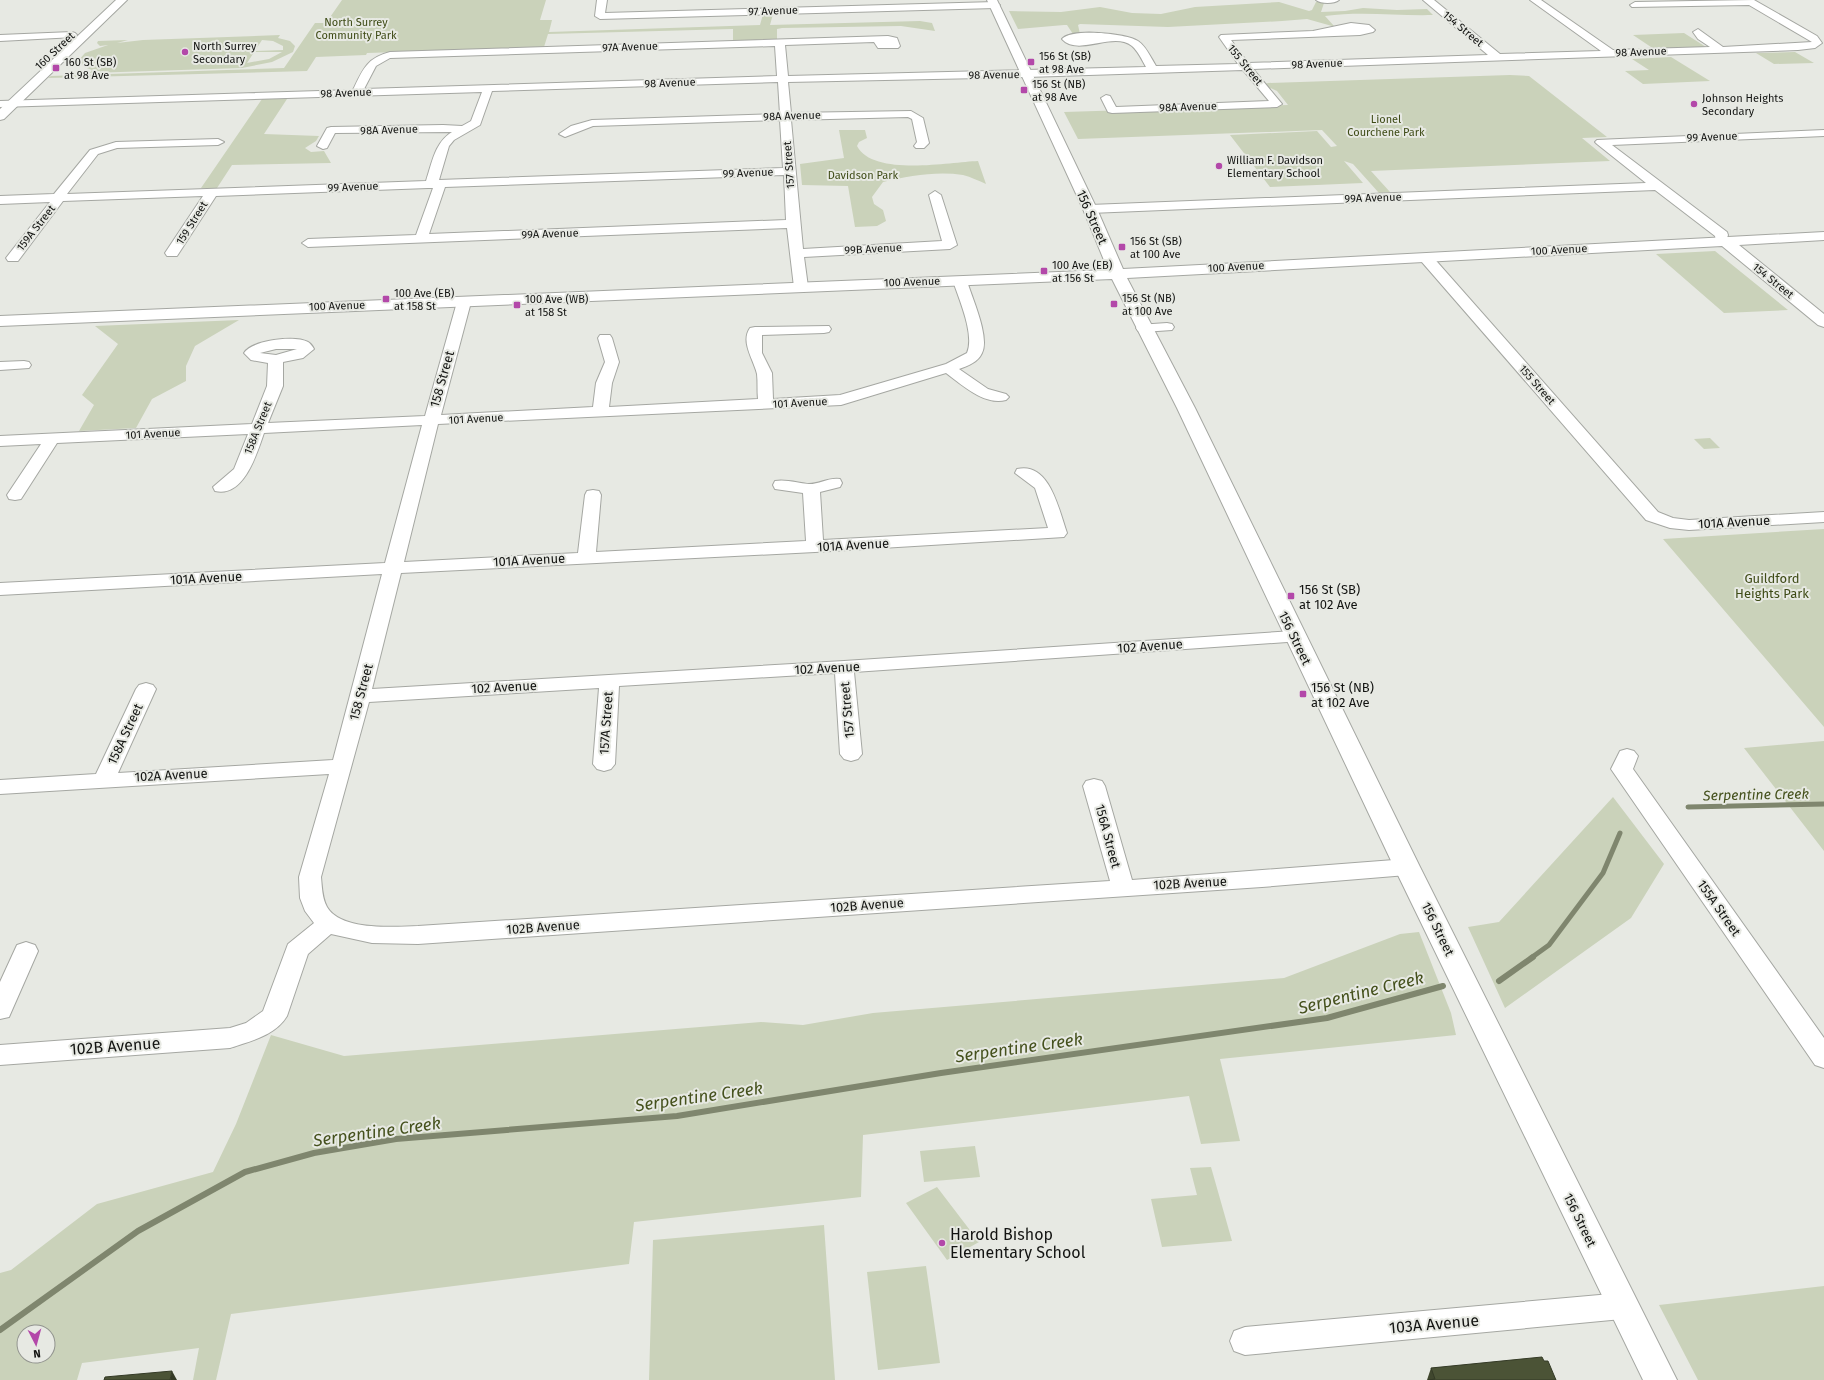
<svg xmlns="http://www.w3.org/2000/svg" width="1824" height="1380" viewBox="0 0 1824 1380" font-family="'Fira Sans',sans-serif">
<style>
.green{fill:#cad2ba;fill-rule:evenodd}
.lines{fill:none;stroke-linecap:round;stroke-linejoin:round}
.stream-far1{stroke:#7f866e;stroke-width:5}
.stream{stroke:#7f866e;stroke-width:6}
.minor-casing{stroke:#a5a7a2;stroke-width:2}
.major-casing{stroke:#a5a7a2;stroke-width:2}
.minor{fill:#fff;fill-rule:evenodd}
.major{fill:#fff;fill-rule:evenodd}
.wall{fill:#40472e}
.shaded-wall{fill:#343a26}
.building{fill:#4b5336;stroke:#343a26}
.poi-dot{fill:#b348a9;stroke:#e7e9e3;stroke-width:1.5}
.labels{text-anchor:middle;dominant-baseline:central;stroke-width:4;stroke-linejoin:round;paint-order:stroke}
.far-street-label{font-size:11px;fill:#131412;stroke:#e7e9e3}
.far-park-label{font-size:11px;fill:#3e4b16;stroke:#e7e9e3}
.far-poi-label{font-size:11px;fill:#131412;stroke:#e7e9e3;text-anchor:start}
.street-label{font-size:13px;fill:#131412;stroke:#e7e9e3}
.park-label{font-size:13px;fill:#3e4b16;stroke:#e7e9e3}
.poi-label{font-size:13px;fill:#131412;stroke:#e7e9e3;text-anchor:start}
.water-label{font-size:14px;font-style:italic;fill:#45511d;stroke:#e7e9e3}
.near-street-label{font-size:16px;fill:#131412;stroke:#e7e9e3}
.near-poi-label{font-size:16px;fill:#131412;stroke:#e7e9e3;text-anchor:start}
.near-water-label{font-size:17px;font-style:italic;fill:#45511d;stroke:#e7e9e3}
</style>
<rect width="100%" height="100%" fill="#e7e9e3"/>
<path class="green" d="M342,0H546L540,20H552L549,32L760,25L763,14H773L770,25L920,21L932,23L935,31L901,26L782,28L777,29V42H733V29L548,34L544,47L367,53L366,55L316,57L307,71L48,78L51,76L284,68L315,23H326Z
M1319,1L1324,3L1321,12L1345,11L1363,8L1397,10L1427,9L1433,15C1397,16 1361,11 1325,16L1334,26H1332L1307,19L1282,21L1168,27L1080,24L1078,25L1080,34H1073L1067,25H1064L1018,29L1009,11L1061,12L1100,7L1132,13L1161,14L1195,7L1279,2L1309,11L1312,10L1316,2Z
M1684,33L1706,47L1654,49L1633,35Z
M280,35L278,38L290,41L295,46L293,52L272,62L242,68L90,73L92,70L84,67L78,61L85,53L108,45L100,46L97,43L98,41L128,40L117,43L143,40ZM262,40L273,41L283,46V50L256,51L255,52H282L269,59L247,63Z
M1795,52L1814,63L1774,64L1756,53Z
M1671,57L1710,81L1643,84L1625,71L1649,70L1632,59Z
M1510,75L1529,76L1607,137L1582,138L1610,161L1371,171L1390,192L1379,193L1353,164L1344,161L1363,183L1270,187L1230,135L1317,131L1331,147L1337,146L1322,130L1078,139L1064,112L1288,105L1277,91L1266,86L1265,84L1268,83Z
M262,99H287L264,134L319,136L316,141L305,148L311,152L324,151L331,163L232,165L217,188H201Z
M839,130H865L867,138L859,142L857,146C873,177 950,162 978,161L986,184C979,181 971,177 963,175C936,171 909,176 883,182L872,197L874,204L883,210L886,221L877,226L855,227L848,186L802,185L800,164L844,158Z
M1715,251L1788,310L1724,313L1656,254Z
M239,320L195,346L186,366V381L152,399L136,428L79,431L94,405L82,395L118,344L95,326Z
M1710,438L1720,448L1704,449L1694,439Z
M1824,529V727L1663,539Z
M1824,741V851L1744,748Z
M1613,797L1664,864L1631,918L1505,1008L1468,927L1499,922Z
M1419,932L1451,1013L1456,1035L1220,1059L1240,1141L1201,1144L1189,1096L863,1135L861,1197L634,1222L629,1264L231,1314L216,1380H193L199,1348L82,1363L77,1380H0V1273L11,1270L97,1204L213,1172L236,1124L271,1035L344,1056L761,1022L803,1025L873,1013L1284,978L1400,934ZM24,1332H48V1356H24Z
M975,1146L980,1177L924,1182L920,1151Z
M1211,1167L1232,1241L1162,1247L1151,1199L1197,1195L1190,1168Z
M937,1187L979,1242L947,1260L906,1203Z
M824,1225L835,1380H649L653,1240Z
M926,1266L940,1363L878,1370L867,1272Z
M1824,1286V1380H1698L1659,1305Z"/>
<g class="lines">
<path class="stream-far1" d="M1688,807L1824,804
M1531,958L1549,945L1603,873L1620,833"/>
<path class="stream" d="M1499,981L1533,957
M0,1330L138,1231L245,1172L314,1153L396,1139L677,1116L941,1073L1327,1018L1443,986"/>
<defs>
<path id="minor" d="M597,0H607L605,13L995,2L1000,5L995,8L600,19L595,16Z
M1316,0H1339C1334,4 1321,4 1316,0Z
M1423,0H1434L1500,54L1601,51L1530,0H1541L1613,50L1710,47L1698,39L1693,32L1698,29L1723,47L1812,42L1749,5L1632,7L1630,5L1635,2L1754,0L1817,36L1822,43L1815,48L1798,50L1253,69L1282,104L1277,107L1112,113L1108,112L1101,98L1106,95L1110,96L1116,107L1269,101L1243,70L1027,77L788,82L791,113L911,111L923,118L929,143L924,148H916L914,146L917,142L912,119L908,117L791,120L803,249L942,241L929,195L935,191L941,195L957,245L950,249L804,257L808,287L806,290H796L794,287L787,228L308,247L302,243L308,239L416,235L433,188H428L216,196L177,256H167L165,253L203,196L63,201L18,261H8L6,258L50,202L0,204V196L54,194L90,150L116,142L218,139L224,142L218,145L117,148L98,154L67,194L426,181C432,163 435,142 452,132L335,133L327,148L323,149L317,146L327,128L331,127L443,125L462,126L471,121L482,92L0,107V101L353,90C363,69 367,58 390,52L888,36L897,38L900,46L898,48H878L874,42L785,45L788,76L1146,67C1142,60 1138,51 1132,46C1113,31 1078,57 1062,39C1071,28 1126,33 1138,41C1146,46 1151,58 1156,66L1238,64L1219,37L1221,35L1313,31L1351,23L1369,25L1375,30L1373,32L1360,35L1231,40L1248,63L1488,55ZM775,46L777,76L364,89L376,66L390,58ZM778,82L780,114L592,120L571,126L559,134L565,137L593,126L780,120L783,168L439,180L449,146L454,140L480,125L492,91ZM784,175L786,220L429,234L445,187Z
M72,32L75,33L77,35L75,37L0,41V35Z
M1824,130V136L1612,145L1727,232L1728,235L1727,238L1721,242L1716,241L1715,236L1655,190L1090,213L1084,209L1090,205L1646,183L1597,144L1595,142L1597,140Z
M1426,254L1431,255L1658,512L1673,518L1689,520L1824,512V522L1689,530L1670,528L1646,520L1421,261L1419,258L1421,255Z
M960,277L965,278L967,281C972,298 990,337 982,353C978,362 968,366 959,369L988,389L1006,394L1009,397L1006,400C985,406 962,385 946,373L841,405L438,424L404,562L578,553L585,495L587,491L593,490L599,491L601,495L596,552L806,541L803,493L775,489L773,485L775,481C786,479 798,483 809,484C820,484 829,477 840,479L842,483L840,487L820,492L823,540L1048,528L1035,488L1015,473L1017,469C1050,461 1059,511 1067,533L1064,537L815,552L401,573L372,689L844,661L1294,631L1301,633L1304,637L1301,641L854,672L862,754L858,759L851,761L844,759L840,754L835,673L619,686L615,764L611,769L604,771L597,769L593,764L599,688L369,702L321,877C322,887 322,898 327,907C341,931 394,927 418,926L1110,881L1083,786L1086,781L1094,779L1102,781L1105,786L1132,880L1407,859L1415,861L1418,867L1415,873L1407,875L1262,887L418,944L372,943L331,934L308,954L287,1016C275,1036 250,1041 230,1048L0,1065V1045L230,1028L246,1023L263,1011L288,944L314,923L305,911L300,898L299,877L329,774L0,794V780L96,774L136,689L139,685L146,683L153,685L156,689L118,773L333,760L382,574L0,595V583L385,563L422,425L264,433C257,453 244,498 215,491L213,487L234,469L248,434L57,443L21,499L15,500L9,499L7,495L41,444L0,446V436L252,424L267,386L268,363L251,360L244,353C252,340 295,335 308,342C310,343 313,347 314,349L303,358L283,362V386L268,423L425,416L457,302L459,299H469L471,302L441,415L593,407L596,383L605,362L598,338L600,335H610L612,338L619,362L612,383L609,407L758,399C757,391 758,382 757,374C754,360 740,342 750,328L755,327L829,326L831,329L829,332L824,333L762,335V353L772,373L773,399L840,395L946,364L967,353C975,335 959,299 953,281L955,278ZM276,349H297L276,355L260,353Z
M1167,323L1172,324L1174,327L1172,330L1143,332L1138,331L1136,328L1138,325Z
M24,361L29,362L31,365L29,368L0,370V362Z
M1627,749L1634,751L1638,756L1633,769L1824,1038V1068L1815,1065L1611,769L1620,751Z
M26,942L35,945L38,951L9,1017L0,1019V982L17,945Z
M1622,1293L1632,1297L1637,1306L1632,1315L1622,1319L1245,1355L1234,1351L1230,1341L1234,1331L1245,1327Z"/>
<path id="major" d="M116,0H127L4,119L0,120V109Z
M987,0H997L1097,209L1123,269L1824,232V240L1739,245L1824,314V327L1818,325L1722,246L1127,278L1195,408L1420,867L1677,1380H1643L1394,867L1177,408L1112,279L0,326V316L1108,270L1083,209Z"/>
</defs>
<use href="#minor" class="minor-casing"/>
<use href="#major" class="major-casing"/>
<use href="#minor" class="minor"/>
<use href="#major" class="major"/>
</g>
<path class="wall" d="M1544,1361L1556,1380H1427L1431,1368Z"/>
<path class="shaded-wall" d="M172,1371L177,1380H170Z"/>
<path class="building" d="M1542,1357L1544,1361H1548L1556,1380H1428L1435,1379L1431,1368Z
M172,1371L170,1380H104L105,1377Z"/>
<g class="poi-dot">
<circle cx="185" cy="52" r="4"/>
<rect x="1027" y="58" width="8" height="8" rx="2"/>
<rect x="52" y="64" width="8" height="8" rx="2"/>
<rect x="1020" y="86" width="8" height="8" rx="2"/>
<circle cx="1694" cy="104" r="4"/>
<circle cx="1219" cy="166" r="4"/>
<rect x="1118" y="243" width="8" height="8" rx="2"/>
<rect x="1040" y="267" width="8" height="8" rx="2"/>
<rect x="382" y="295" width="8" height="8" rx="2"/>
<rect x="1110" y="300" width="8" height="8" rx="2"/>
<rect x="513" y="301" width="8" height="8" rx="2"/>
<rect x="1287" y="592" width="8" height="8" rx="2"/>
<rect x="1299" y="690" width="8" height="8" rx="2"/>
<circle cx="942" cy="1243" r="4"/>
</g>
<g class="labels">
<g class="far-street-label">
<text transform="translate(773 11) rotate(-2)">97 Avenue</text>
<text transform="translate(1463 29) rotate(40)">154 Street</text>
<text transform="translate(630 47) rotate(-2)">97A Avenue</text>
<text transform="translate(55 51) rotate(-43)">160 Street</text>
<text transform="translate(1641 52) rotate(-2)">98 Avenue</text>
<text transform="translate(1317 64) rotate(-2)">98 Avenue</text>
<text transform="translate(1245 65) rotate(51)">155 Street</text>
<text transform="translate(994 75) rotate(-1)">98 Avenue</text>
<text transform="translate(670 83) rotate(-2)">98 Avenue</text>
<text transform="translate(346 93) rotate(-2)">98 Avenue</text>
<text transform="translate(1188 107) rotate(-2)">98A Avenue</text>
<text transform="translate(792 116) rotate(-2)">98A Avenue</text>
<text transform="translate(389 130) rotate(-2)">98A Avenue</text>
<text transform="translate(1712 137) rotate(-2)">99 Avenue</text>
<text transform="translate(789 165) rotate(-94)">157 Street</text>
<text transform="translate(748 173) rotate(-2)">99 Avenue</text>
<text transform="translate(353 187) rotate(-2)">99 Avenue</text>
<text transform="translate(1373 198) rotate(-2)">99A Avenue</text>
<text transform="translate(192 223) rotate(-58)">159 Street</text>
<text transform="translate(36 228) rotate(-52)">159A Street</text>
<text transform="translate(550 234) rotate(-2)">99A Avenue</text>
<text transform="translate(873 249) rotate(-3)">99B Avenue</text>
<text transform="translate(1559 250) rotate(-3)">100 Avenue</text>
<text transform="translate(1236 267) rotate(-3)">100 Avenue</text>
<text transform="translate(1773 281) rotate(39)">154 Street</text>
<text transform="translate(912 282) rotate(-2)">100 Avenue</text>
<text transform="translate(337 306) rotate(-2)">100 Avenue</text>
<text transform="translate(1537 385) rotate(49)">155 Street</text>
<text transform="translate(800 403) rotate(-3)">101 Avenue</text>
<text transform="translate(476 419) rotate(-3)">101 Avenue</text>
<text transform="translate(258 428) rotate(-68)">158A Street</text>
<text transform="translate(153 434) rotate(-3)">101 Avenue</text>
</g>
<g class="far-park-label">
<text x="356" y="22">North Surrey<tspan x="356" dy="13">Community Park</tspan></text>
<text x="1386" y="119">Lionel<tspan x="1386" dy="13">Courchene Park</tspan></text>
<text x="863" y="175">Davidson Park</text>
</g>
<g class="far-poi-label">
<text x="193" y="46">North Surrey<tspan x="193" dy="13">Secondary</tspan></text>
<text x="1039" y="56">156 St (SB)<tspan x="1039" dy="13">at 98 Ave</tspan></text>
<text x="64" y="62">160 St (SB)<tspan x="64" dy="13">at 98 Ave</tspan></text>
<text x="1032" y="84">156 St (NB)<tspan x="1032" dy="13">at 98 Ave</tspan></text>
<text x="1702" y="98">Johnson Heights<tspan x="1702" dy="13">Secondary</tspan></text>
<text x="1227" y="160">William F. Davidson<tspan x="1227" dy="13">Elementary School</tspan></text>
<text x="1130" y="241">156 St (SB)<tspan x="1130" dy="13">at 100 Ave</tspan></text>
<text x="1052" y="265">100 Ave (EB)<tspan x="1052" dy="13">at 156 St</tspan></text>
<text x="394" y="293">100 Ave (EB)<tspan x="394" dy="13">at 158 St</tspan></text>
<text x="1122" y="298">156 St (NB)<tspan x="1122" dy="13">at 100 Ave</tspan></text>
<text x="525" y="299">100 Ave (WB)<tspan x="525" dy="13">at 158 St</tspan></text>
</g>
<g class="street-label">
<text transform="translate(1092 217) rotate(66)">156 Street</text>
<text transform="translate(442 379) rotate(-74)">158 Street</text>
<text transform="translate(1734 522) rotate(-3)">101A Avenue</text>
<text transform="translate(853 545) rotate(-3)">101A Avenue</text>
<text transform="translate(529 560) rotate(-3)">101A Avenue</text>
<text transform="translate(206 578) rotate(-3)">101A Avenue</text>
<text transform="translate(1295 638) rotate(64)">156 Street</text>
<text transform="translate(1150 646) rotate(-4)">102 Avenue</text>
<text transform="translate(827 668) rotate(-3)">102 Avenue</text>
<text transform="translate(504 687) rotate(-3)">102 Avenue</text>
<text transform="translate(361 692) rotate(-75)">158 Street</text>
<text transform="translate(847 710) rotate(-95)">157 Street</text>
<text transform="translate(606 723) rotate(-86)">157A Street</text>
<text transform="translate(125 734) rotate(-65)">158A Street</text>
<text transform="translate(171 775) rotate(-3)">102A Avenue</text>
<text transform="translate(1108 836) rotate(75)">156A Street</text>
<text transform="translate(1190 883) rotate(-3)">102B Avenue</text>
<text transform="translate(867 905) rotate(-4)">102B Avenue</text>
<text transform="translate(1719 908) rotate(55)">155A Street</text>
<text transform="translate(543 927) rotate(-4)">102B Avenue</text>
<text transform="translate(1438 929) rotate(64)">156 Street</text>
<text transform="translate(1580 1220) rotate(64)">156 Street</text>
</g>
<g class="park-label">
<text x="1772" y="578">Guildford<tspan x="1772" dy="15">Heights Park</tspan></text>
</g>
<g class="poi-label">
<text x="1299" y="589">156 St (SB)<tspan x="1299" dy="15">at 102 Ave</tspan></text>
<text x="1311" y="687">156 St (NB)<tspan x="1311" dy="15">at 102 Ave</tspan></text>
</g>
<g class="water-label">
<text transform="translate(1756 795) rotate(-1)">Serpentine Creek</text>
</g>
<g class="near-street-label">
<text transform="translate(115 1046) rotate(-4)">102B Avenue</text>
<text transform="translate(1434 1324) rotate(-5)">103A Avenue</text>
</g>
<g class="near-poi-label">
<text x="950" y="1234">Harold Bishop<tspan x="950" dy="18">Elementary School</tspan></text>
</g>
<g class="near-water-label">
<text transform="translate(1361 993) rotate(-14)">Serpentine Creek</text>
<text transform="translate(1019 1048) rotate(-8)">Serpentine Creek</text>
<text transform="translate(699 1097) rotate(-8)">Serpentine Creek</text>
<text transform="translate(377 1132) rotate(-8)">Serpentine Creek</text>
</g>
</g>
<g transform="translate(36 1344) rotate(174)"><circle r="19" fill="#e7e9e3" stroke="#92948f"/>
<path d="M0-3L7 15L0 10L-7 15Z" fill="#b348a9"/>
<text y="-6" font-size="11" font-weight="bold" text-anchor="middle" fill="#131412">N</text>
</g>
</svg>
